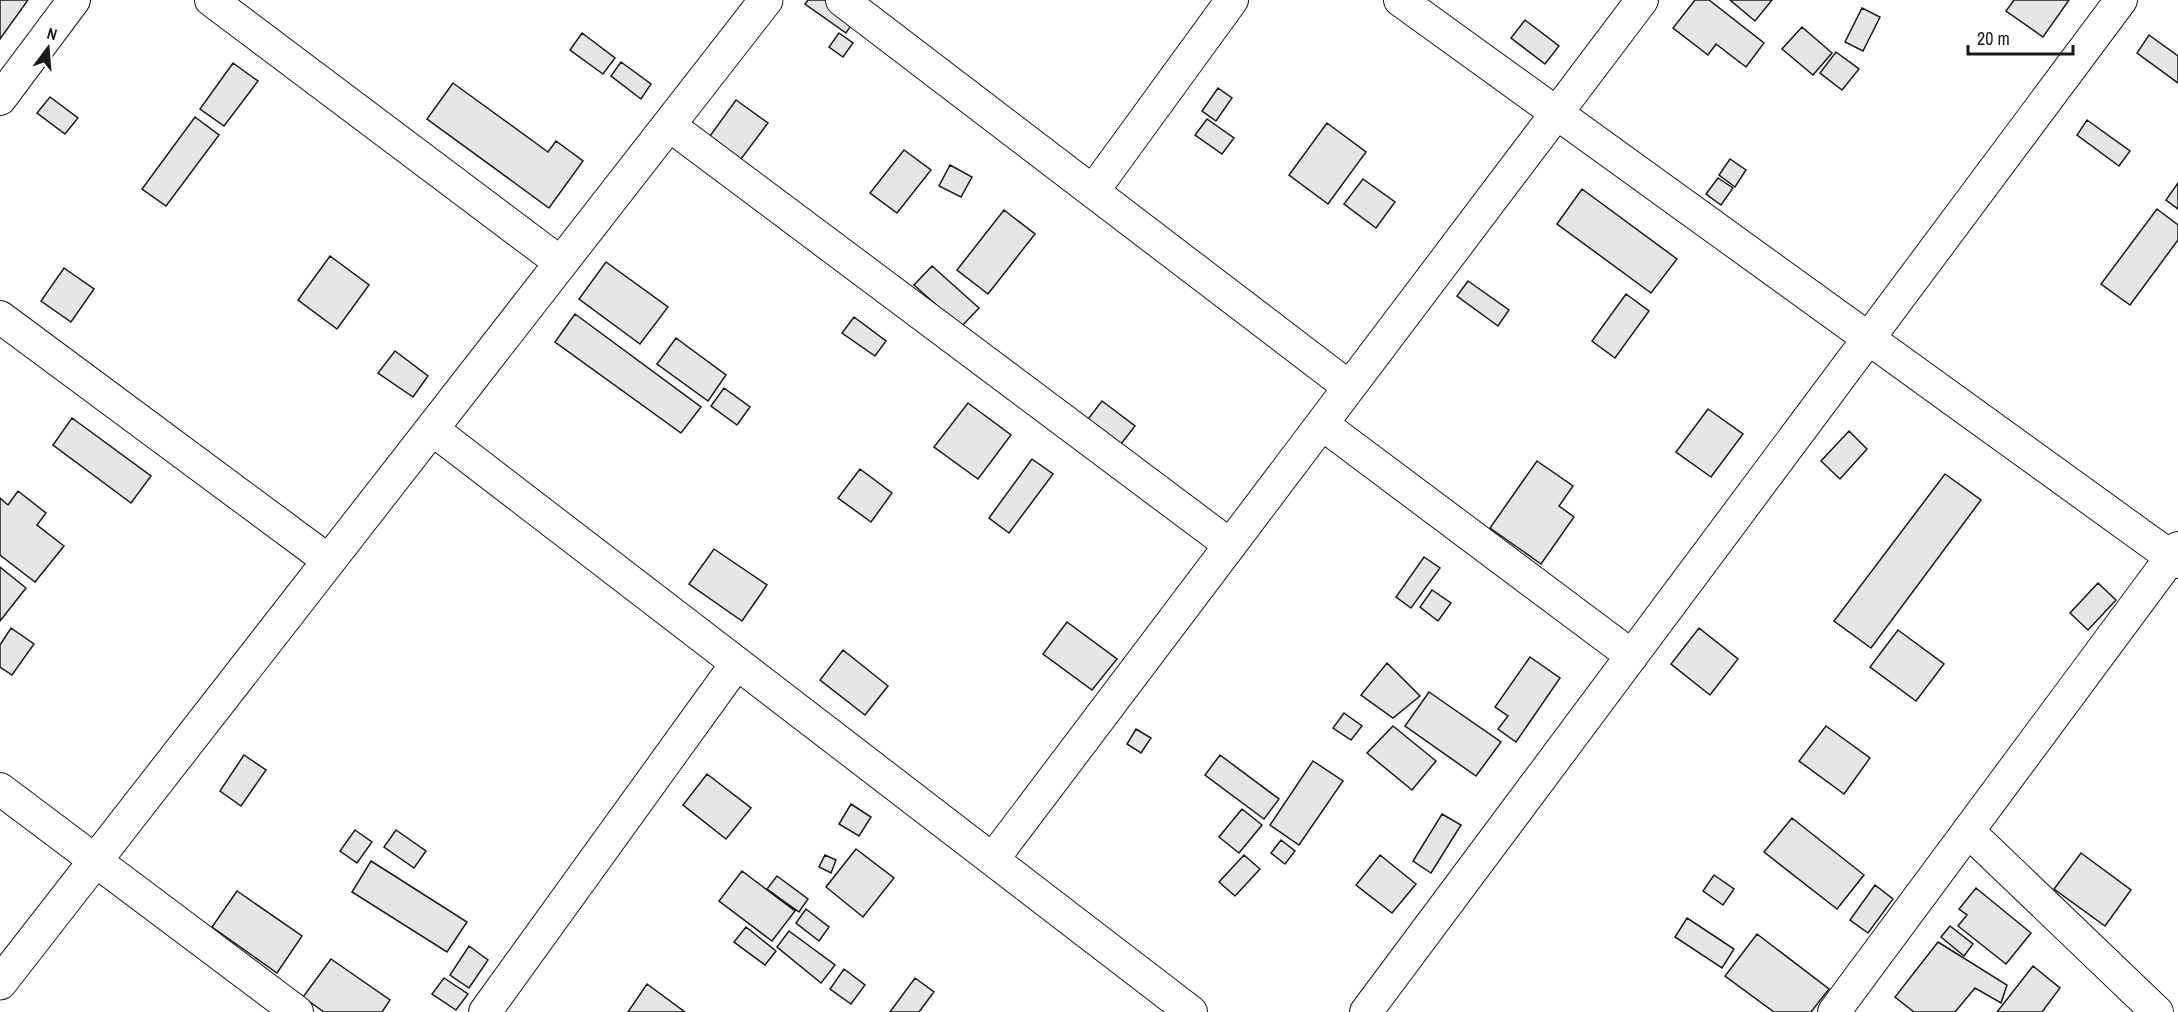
<svg xmlns="http://www.w3.org/2000/svg" width="2178" height="1012" viewBox="0 0 2178 1012" font-family="'Archivo Narrow',sans-serif">
<style>
.building{fill:#e6e6e6;stroke:#1a1a1a;stroke-width:1.5}
.lines{fill:none;stroke-linecap:round;stroke-linejoin:round}
.street-casing{stroke:#1a1a1a;stroke-width:34}
.secondary-casing{stroke:#1a1a1a;stroke-width:35}
.street{stroke:#fff;stroke-width:32}
.secondary{stroke:#fff;stroke-width:33}
</style>
<rect width="100%" height="100%" fill="#fff"/>
<path class="building" d="M0,0H28L0,39Z
M808,0H838L858,15L846,33L805,4Z
M1695,0H1709L1764,43L1746,67L1716,44L1708,55L1673,28Z
M1730,0H1772L1755,21Z
M2014,0H2069L2043,37L2006,11Z
M1862,8L1880,17L1863,51L1845,42Z
M1525,20L1559,46L1545,64L1511,38Z
M1802,27L1832,53L1813,75L1782,49Z
M582,33L615,58L603,74L570,50Z
M839,33L853,43L843,57L829,47Z
M2149,35L2178,56V83L2137,53Z
M1836,52L1859,69L1842,90L1820,73Z
M621,62L651,84L641,99L611,76Z
M233,63L258,81L224,126L200,109Z
M453,83L548,152L556,141L583,161L549,208L427,119Z
M1218,88L1232,98L1216,121L1202,111Z
M50,97L78,118L65,134L37,113Z
M736,100L768,123L741,159L710,136Z
M195,117L219,135L166,206L142,189Z
M1207,119L1234,138L1222,154L1195,135Z
M2087,120L2130,151L2119,166L2077,135Z
M1327,123L1366,152L1328,204L1289,175Z
M904,150L931,170L897,213L870,193Z
M1730,159L1746,170L1735,187L1719,175Z
M950,165L972,177L961,197L939,186Z
M1718,178L1733,188L1721,205L1706,194Z
M1363,179L1395,202L1376,228L1344,204Z
M2178,183V209L2166,200Z
M1582,189L1677,259L1651,293L1557,224Z
M2157,209L2178,225V240L2130,305L2101,284Z
M1004,210L1035,234L988,294L957,270Z
M330,256L369,285L337,329L298,300Z
M606,262L668,307L640,344L579,299Z
M932,266L979,308L961,327L914,285Z
M64,268L94,289L71,322L41,301Z
M1468,281L1509,310L1498,326L1457,296Z
M1626,294L1649,311L1615,358L1592,341Z
M575,314L701,407L681,433L555,342Z
M854,317L886,341L875,356L842,333Z
M676,338L726,375L708,401L657,364Z
M395,351L428,376L413,397L378,373Z
M724,388L750,407L737,425L711,406Z
M1102,401L1135,426L1121,444L1088,419Z
M968,403L1011,435L978,479L934,447Z
M1708,409L1743,434L1711,477L1676,452Z
M72,418L151,476L131,503L53,445Z
M1849,431L1867,449L1840,479L1821,461Z
M1032,459L1053,474L1009,533L989,518Z
M1537,461L1573,486L1559,506L1574,517L1541,564L1490,528Z
M860,469L892,493L871,522L838,498Z
M1945,474L1981,500L1871,648L1834,621Z
M18,491L46,513L37,525L64,546L35,582L0,555V498L8,505Z
M714,549L767,585L742,621L689,584Z
M1424,557L1440,568L1411,608L1396,597Z
M0,567L26,588L0,621Z
M2098,583L2116,600L2088,630L2070,613Z
M1432,590L1451,603L1438,621L1420,607Z
M1067,622L1117,659L1092,690L1043,654Z
M11,628L34,644L12,675L0,667V645Z
M1699,628L1738,659L1710,695L1671,664Z
M1898,630L1944,664L1916,701L1870,667Z
M843,650L888,686L865,715L820,680Z
M1530,657L1560,678L1516,742L1498,729L1508,716L1495,707Z
M1387,663L1420,696L1393,718L1361,695Z
M1429,692L1501,742L1476,776L1405,726Z
M1344,713L1362,726L1351,740L1333,728Z
M1393,726L1436,761L1412,790L1367,753Z
M1826,726L1870,758L1844,794L1799,761Z
M1136,729L1151,738L1141,753L1127,744Z
M244,755L266,770L241,806L220,791Z
M1220,755L1279,799L1264,819L1205,775Z
M1313,761L1343,781L1299,845L1270,825Z
M707,774L751,808L726,839L683,805Z
M851,804L871,817L859,836L839,824Z
M1242,809L1262,825L1239,853L1219,837Z
M1442,814L1461,825L1431,873L1413,861Z
M1792,818L1864,875L1837,909L1764,852Z
M355,830L372,842L357,863L340,851Z
M396,830L426,851L414,868L384,847Z
M1281,840L1295,851L1285,864L1271,853Z
M856,849L894,878L863,917L826,887Z
M2081,853L2131,890L2105,926L2054,889Z
M825,855L836,860L831,873L819,867Z
M1244,855L1260,869L1235,896L1219,882Z
M1380,855L1416,884L1392,913L1356,885Z
M371,861L467,922L447,952L352,892Z
M742,871L795,911L772,941L719,901Z
M1714,875L1734,889L1723,905L1703,891Z
M777,876L808,899L799,912L767,889Z
M1875,885L1893,899L1868,933L1850,920Z
M1976,888L2031,933L2006,964L1958,926L1967,915L1959,909Z
M237,891L302,936L277,973L212,927Z
M806,909L829,927L819,941L796,923Z
M1687,918L1734,949L1722,968L1675,937Z
M1950,926L1973,944L1964,956L1941,937Z
M746,927L776,951L765,965L734,942Z
M789,931L835,965L821,983L777,947Z
M1757,934L1829,989L1811,1012H1774L1725,976Z
M1938,942L2007,985L2001,1003L1975,988L1955,1012H1914L1895,997Z
M469,946L488,960L469,988L450,975Z
M331,959L390,1000L382,1012H324L303,997Z
M2033,966L2060,988L2042,1012H1997Z
M844,969L865,985L851,1004L830,989Z
M444,978L468,994L456,1010L432,994Z
M915,978L934,992L919,1012H890Z
M647,984L685,1012H628Z"/>
<g class="lines">
<defs>
<path id="street" d="M211,0L561,263
M842,0L1349,387
M1400,0L2178,562
M0,99L74,0
M669,125L1230,545
M1093,191L1232,0
M0,317L329,561
M1322,424L1632,656
M432,429L1191,1012
M0,789L297,1012
M1968,831L2157,1012
M993,859L1642,0
M485,1012L737,663
M1366,1012L2121,0
M1834,1012L2178,548"/>
<path id="secondary" d="M0,983L766,0"/>
</defs>
<use href="#street" class="street-casing"/>
<use href="#secondary" class="secondary-casing"/>
<use href="#street" class="street"/>
<use href="#secondary" class="secondary"/>
</g>
<g transform="translate(48 48) rotate(16)" stroke="#ffffff" stroke-width="4.5" paint-order="stroke">
<path d="M0-4.5L10 22L0 15L-10 22Z" fill="#1a1a1a"/>
<text y="-9" font-size="16" font-weight="bold" text-anchor="middle" fill="#1a1a1a">N</text>
</g>
<path d="M1968 45v9h105v-9" fill="none" stroke="#1a1a1a" stroke-width="3"/>
<text x="1977" y="45" font-size="18" fill="#1a1a1a" stroke="#ffffff" stroke-width="4.5" paint-order="stroke">20 m</text>
</svg>
